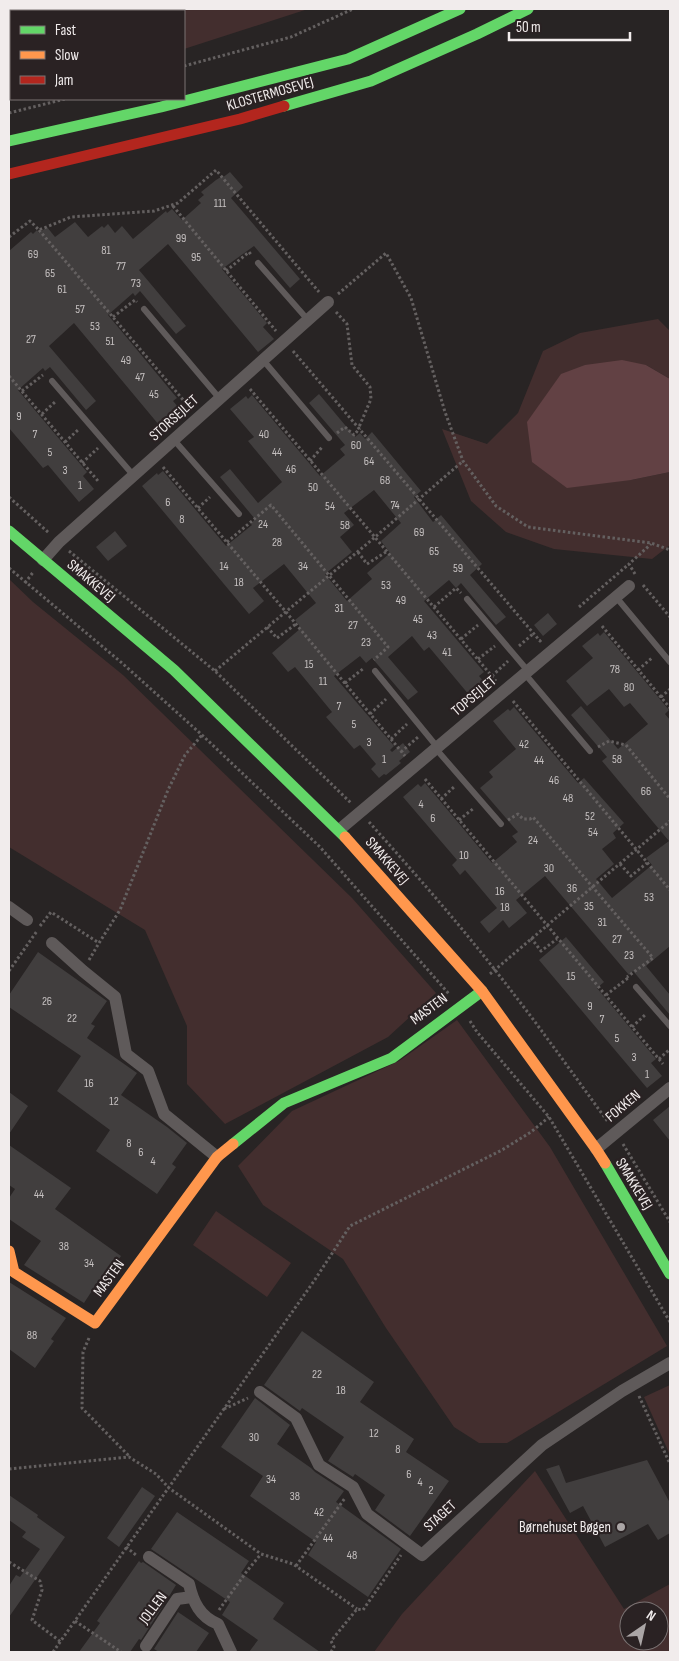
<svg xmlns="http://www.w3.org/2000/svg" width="679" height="1661" viewBox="0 0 679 1661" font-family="'Sofia Sans Condensed',sans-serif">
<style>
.green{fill:#432e2e;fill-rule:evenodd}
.water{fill:#624144}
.building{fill:#413e3e;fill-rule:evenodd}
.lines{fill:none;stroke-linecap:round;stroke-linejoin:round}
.path{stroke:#646060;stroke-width:3;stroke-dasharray:2.5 2.5;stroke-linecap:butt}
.lane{stroke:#5f5a5a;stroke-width:6}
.street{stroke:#5f5a5a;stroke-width:12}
.fast{stroke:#63d668;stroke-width:11}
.slow{stroke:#ff974d;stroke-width:11}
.jam{stroke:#b3261e;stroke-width:11}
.poi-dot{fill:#aba6a6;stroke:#2a2223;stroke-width:2}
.labels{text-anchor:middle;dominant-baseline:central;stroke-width:4.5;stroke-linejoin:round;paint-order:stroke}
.number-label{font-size:12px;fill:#c5c0c0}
.street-label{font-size:15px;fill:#f1ecec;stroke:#2a2223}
.poi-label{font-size:15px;fill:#f1ecec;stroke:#2a2223;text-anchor:end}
</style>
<rect width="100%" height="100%" fill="#282424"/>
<path class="green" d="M92,9H308L184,49V11H90Z
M658,319L670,331V379L646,365L631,480L670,472V545L652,559L554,549L506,532L471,501L442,429L487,444L518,413L543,351L580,333Z
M9,579L33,602L123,675L352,898L436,993L388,1037L225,1124L187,1084V1026L145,930L9,847Z
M457,1020L550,1147L667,1346L507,1443H479L454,1427L386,1328L343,1259L263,1205L238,1166L292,1111L399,1061Z
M216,1211L291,1263L267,1297L193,1245Z
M670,1385V1455L644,1397Z
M535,1471L624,1609L670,1584V1652H374L402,1614ZM629,1611H659V1641H629Z"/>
<path class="water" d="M622,360L646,365L670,379V472L631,480L567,488L532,462L527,422L561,374L585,365Z"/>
<path class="building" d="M230,172L243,187L231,198L300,279L290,288L254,246L222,269L267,323L263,327L274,339L258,352L168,244L139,270L186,326L176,334L140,291L135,296L133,293L108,315L177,398L173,401L184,414L164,431L74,323L49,346L96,401L86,410L50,367L45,371L43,368L18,390L87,472L83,476L94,489L79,502L48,465L43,468L9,428V251L31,232L33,234L37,230L39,233L47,227L55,237L75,222L88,237L102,226L104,228L108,224L115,233L122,226L133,239L166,211L167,213L172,209L182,220L201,203L198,200L204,195L201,192L216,180L221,177L222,178Z
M319,394L355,437L360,433L365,439L372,432L421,491L414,497L433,522L441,515L482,564L470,575L506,617L496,625L461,583L456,588L449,580L424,601L484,672L479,676L490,689L475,702L429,647L424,651L412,636L388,657L418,692L408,700L372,658L366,663L360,656L334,676L394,746L390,750L392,752L403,743L410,752L399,761L401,763L386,775L384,774L379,778L371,769L376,764L360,745L354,749L326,717L332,712L295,667L288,672L272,653L301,628L295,620L316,603L284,564L253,588L264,601L249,614L142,486L157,473L158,475L163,471L226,546L252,525L251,524L255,519L220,477L230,469L258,503L282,482L248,441L254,437L230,409L246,396L248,399L252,395L320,476L345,455L340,449L345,445L309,403ZM374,490L401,523L381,541L390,553L367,573L372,579L347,601L325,574L352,552L340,537L354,525L344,513Z
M115,531L127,546L108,561L96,547Z
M548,613L557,624L543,636L534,625Z
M604,632L669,710L665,714L670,720V946L646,966L670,995V1015L633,971L629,975L545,876L516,900L527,913L509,928L503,920L489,933L480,922L497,908L465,870L460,875L452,865L457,860L403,797L418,784L421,787L425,783L492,863L517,842L512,836L518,832L480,788L493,777L489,772L516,749L493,721L508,709L510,711L514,707L578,783L584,778L624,823L613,833L616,838L602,849L614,864L596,879L612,898L652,865L646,858L669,841L602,761L607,757L571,715L581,706L618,749L648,724L630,703L624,707L609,689L587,706L566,681L593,658L582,646L598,633L600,636Z
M566,937L604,982L597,988L656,1059L651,1063L662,1076L647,1088L539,960Z
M38,952L107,1001L91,1024L95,1026L87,1038L137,1073L121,1095L167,1127L187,1143L172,1164L176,1167L157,1194L96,1151L110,1130L57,1091L81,1056L9,1007V995Z
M9,1092L28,1106L9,1134Z
M670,1106V1141L653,1120Z
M9,1145L71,1188L55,1209L121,1256L103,1283L99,1280L84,1303L24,1265L41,1241L9,1219V1198L15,1189L9,1185Z
M9,1282L66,1318L51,1339L54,1341L35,1368L9,1349Z
M302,1331L374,1382L360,1402L414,1439L406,1452L449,1481L410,1536L375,1510L385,1495L355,1474L353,1477L328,1461L344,1437L302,1408L300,1411L264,1385Z
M255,1398L290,1425L277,1444L311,1468L315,1472L344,1491L336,1502L401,1549L368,1597L308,1555L316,1542L250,1496L263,1476L221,1447Z
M647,1460L670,1503V1533L658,1540L648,1524L605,1547L583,1506L570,1513L546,1469L559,1465L566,1483Z
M142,1487L155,1496L119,1547L107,1538Z
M9,1495L38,1515L37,1517L65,1537L9,1617V1586L16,1575L20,1577L40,1549L22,1537L26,1532L9,1520Z
M177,1512L249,1561L241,1573L284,1603L273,1619L320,1652H249L258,1640L222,1615L230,1602L151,1549Z
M139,1561L141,1563L143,1562L176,1585L165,1603L141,1640L139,1639L130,1652H79L100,1623L97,1621Z
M178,1612L209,1633L196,1652H159L154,1649Z"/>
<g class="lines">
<path class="path" d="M46,11L47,9
M184,66L291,37L353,9
M9,113L65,99
M173,206L276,331
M39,230L190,408
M9,237L30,221L39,230L71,217L154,211L178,203L216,170L319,292
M226,271L249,252L252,256
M338,294L386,253L411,298L445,412L463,461L496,506L528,527L651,543L670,550
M336,312L347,324L352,365L370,387L371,399L359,427
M113,317L135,300L137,302
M293,351L540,641L542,639
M9,376L98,481
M250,389L496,681
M22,391L43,375
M42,414L56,401
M337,433L345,427L354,435L360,428
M65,442L79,429
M310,461L323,446
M82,463L98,448
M163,467L286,612L405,756
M9,497L49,533
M198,508L210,497
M227,542L271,505L388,647L374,660
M69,551L215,671L351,803
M358,552L367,564L386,552
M9,568L122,663L202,735L320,847L449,994
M635,574L629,564L651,544
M25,583L34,571
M643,585L670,617
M434,607L456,588L461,593
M579,607L629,564
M602,626L670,708
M267,627L277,638L296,624
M461,639L478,625
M519,646L534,633
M478,659L495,646
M638,670L653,657
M215,671L374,538L463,461
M492,676L508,661
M345,683L364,668
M661,697L670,689
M513,701L670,890
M370,714L386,699
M391,739L407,724
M598,747L609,741L626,745L670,799
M401,752L418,737
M425,779L663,1064
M441,799L455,786
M459,820L474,808
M508,820L518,814L523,819H530L533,817L653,958L627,977
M369,822C412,870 455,919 495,970C534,1019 571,1071 608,1122
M620,864L631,876L647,863
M40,926L51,912L99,943L120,910L168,790L185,755L202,735
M531,938L541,951L557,939
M89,960L99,943
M9,971L37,931
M490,974L670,821
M606,995L628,978
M470,1021L477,1032L549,1117L670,1322
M632,1027L646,1014
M659,1059L670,1049
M623,1144L670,1222
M89,1338L83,1352L82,1408L129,1456
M639,1396L670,1464
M224,1409L248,1398
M9,1469L129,1457L156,1474L169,1488L261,1554L293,1564L357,1609
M126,1547L136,1555
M9,1562L40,1581L42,1590L32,1620L61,1642
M296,1566L345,1498
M219,1610L247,1571L261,1554
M75,1621L121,1652
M53,1652L314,1281L350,1226L502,1150L531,1132L549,1117
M331,1652L334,1647L331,1641L357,1609L363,1610L401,1555"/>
<path class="lane" d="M258,263L308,320
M144,309L220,399
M263,360L329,438
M52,381L134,476
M174,440L239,514
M616,597L670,662
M467,599L528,671
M375,671L438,748
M525,674L590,751
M436,749L501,824
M636,987L670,1026"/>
<path class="street" d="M9,13V9
M43,560L59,542L328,302
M339,830L629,586
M9,907L27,920
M52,943L83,971L115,997L126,1054L148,1071L164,1114L217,1157
M596,1149L670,1088
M260,1392L296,1418L319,1465L353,1487L367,1514L422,1555L542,1445L622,1391L670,1363
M149,1557L189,1584C193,1602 200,1617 218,1624L231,1652
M146,1646L177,1599L192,1597"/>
<path class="fast" d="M284,106L371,81L477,34L528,9
M9,141L161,107L348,59L460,9
M9,531L174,670L345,837
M233,1144L284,1103L392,1058L482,991
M605,1163L670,1274"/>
<path class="slow" d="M345,837L482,991L596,1149L605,1163
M9,1251L14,1272L95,1323L217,1157L233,1144"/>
<path class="jam" d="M9,174L240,119L284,106"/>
</g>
<circle class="poi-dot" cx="621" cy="1527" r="5"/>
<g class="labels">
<g class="number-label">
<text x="220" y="203">111</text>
<text x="181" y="238">99</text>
<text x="106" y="250">81</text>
<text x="33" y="254">69</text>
<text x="196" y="257">95</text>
<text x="121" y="266">77</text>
<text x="50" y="273">65</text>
<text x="136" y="283">73</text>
<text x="62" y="289">61</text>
<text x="80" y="309">57</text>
<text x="95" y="326">53</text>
<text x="31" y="339">27</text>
<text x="110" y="341">51</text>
<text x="126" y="360">49</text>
<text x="140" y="377">47</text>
<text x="154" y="394">45</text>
<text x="19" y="416">9</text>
<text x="35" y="434">7</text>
<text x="264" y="434">40</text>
<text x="356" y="445">60</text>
<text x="50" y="452">5</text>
<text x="277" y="452">44</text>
<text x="369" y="461">64</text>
<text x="291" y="469">46</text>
<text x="65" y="470">3</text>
<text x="385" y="480">68</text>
<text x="80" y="485">1</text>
<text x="313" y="487">50</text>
<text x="168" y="502">6</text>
<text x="395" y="505">74</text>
<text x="330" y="506">54</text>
<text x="182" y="519">8</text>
<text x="263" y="524">24</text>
<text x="345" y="525">58</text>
<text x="419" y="532">69</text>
<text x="277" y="542">28</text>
<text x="434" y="551">65</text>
<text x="224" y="566">14</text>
<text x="303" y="566">34</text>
<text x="458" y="568">59</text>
<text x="239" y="582">18</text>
<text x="386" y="585">53</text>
<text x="401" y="600">49</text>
<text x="339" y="608">31</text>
<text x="418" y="619">45</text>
<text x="353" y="625">27</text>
<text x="432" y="635">43</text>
<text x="366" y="642">23</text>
<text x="447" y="652">41</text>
<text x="309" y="664">15</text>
<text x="615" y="669">78</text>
<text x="323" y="681">11</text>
<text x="629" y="687">80</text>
<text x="339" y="706">7</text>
<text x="354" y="724">5</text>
<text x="369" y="742">3</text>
<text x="524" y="744">42</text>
<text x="384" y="759">1</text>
<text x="617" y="759">58</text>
<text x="539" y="760">44</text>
<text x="554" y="780">46</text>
<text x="646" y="791">66</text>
<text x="568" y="798">48</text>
<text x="421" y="804">4</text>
<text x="590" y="816">52</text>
<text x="433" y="818">6</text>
<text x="593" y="832">54</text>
<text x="533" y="840">24</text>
<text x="464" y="855">10</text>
<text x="549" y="868">30</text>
<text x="572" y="888">36</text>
<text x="500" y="891">16</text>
<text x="649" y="897">53</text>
<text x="589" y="906">35</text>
<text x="505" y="907">18</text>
<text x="602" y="922">31</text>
<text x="617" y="939">27</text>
<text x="629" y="955">23</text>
<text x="571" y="976">15</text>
<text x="47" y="1001">26</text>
<text x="590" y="1006">9</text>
<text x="72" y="1018">22</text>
<text x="602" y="1019">7</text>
<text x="617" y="1038">5</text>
<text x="634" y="1057">3</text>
<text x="647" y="1074">1</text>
<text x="89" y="1083">16</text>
<text x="114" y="1101">12</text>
<text x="129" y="1143">8</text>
<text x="141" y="1152">6</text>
<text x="153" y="1161">4</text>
<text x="39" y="1194">44</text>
<text x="64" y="1246">38</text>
<text x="89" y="1263">34</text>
<text x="32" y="1335">88</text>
<text x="317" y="1374">22</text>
<text x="341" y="1390">18</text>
<text x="374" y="1433">12</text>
<text x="254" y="1437">30</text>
<text x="398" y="1449">8</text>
<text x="409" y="1474">6</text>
<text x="271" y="1479">34</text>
<text x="420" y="1482">4</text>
<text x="431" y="1490">2</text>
<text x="295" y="1496">38</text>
<text x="319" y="1512">42</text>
<text x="328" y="1538">44</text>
<text x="352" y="1555">48</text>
</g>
<g class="street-label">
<text transform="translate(270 94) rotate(-16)">KLOSTERMOSEVEJ</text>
<text transform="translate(174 418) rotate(-42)">STORSEJLET</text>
<text transform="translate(91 581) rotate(40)">SMAKKEVEJ</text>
<text transform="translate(474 696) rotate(-40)">TOPSEJLET</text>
<text transform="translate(387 861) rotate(49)">SMAKKEVEJ</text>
<text transform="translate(429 1009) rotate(-37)">MASTEN</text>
<text transform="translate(623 1106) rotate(-40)">FOKKEN</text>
<text transform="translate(634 1184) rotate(59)">SMAKKEVEJ</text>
<text transform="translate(109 1278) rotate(-54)">MASTEN</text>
<text transform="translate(440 1516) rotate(-43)">STAGET</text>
<text transform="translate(153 1608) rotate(-53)">JOLLEN</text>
</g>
<g class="poi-label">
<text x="611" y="1527">Børnehuset Bøgen</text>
</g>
</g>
<rect width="679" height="1661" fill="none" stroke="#f1ecec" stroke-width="20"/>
<rect x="10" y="10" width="175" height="90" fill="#2a2223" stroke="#7a7373"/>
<rect x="20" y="26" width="25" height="8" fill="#63d668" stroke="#7a7373"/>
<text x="55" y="35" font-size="15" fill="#f1ecec">Fast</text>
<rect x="20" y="51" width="25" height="8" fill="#ff974d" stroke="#7a7373"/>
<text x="55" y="60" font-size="15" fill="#f1ecec">Slow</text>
<rect x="20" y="76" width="25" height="8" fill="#b3261e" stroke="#7a7373"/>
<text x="55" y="85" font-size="15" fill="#f1ecec">Jam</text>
<g transform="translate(644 1626) rotate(34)"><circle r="24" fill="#2a2223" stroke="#7a7373"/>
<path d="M0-4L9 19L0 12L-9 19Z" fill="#aba6a6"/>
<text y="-8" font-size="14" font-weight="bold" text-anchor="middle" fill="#f1ecec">N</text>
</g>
<path d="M509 32v8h121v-8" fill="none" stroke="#f1ecec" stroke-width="2.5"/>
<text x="516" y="32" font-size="15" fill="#f1ecec" stroke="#2a2223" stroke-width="4" paint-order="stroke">50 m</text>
</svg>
